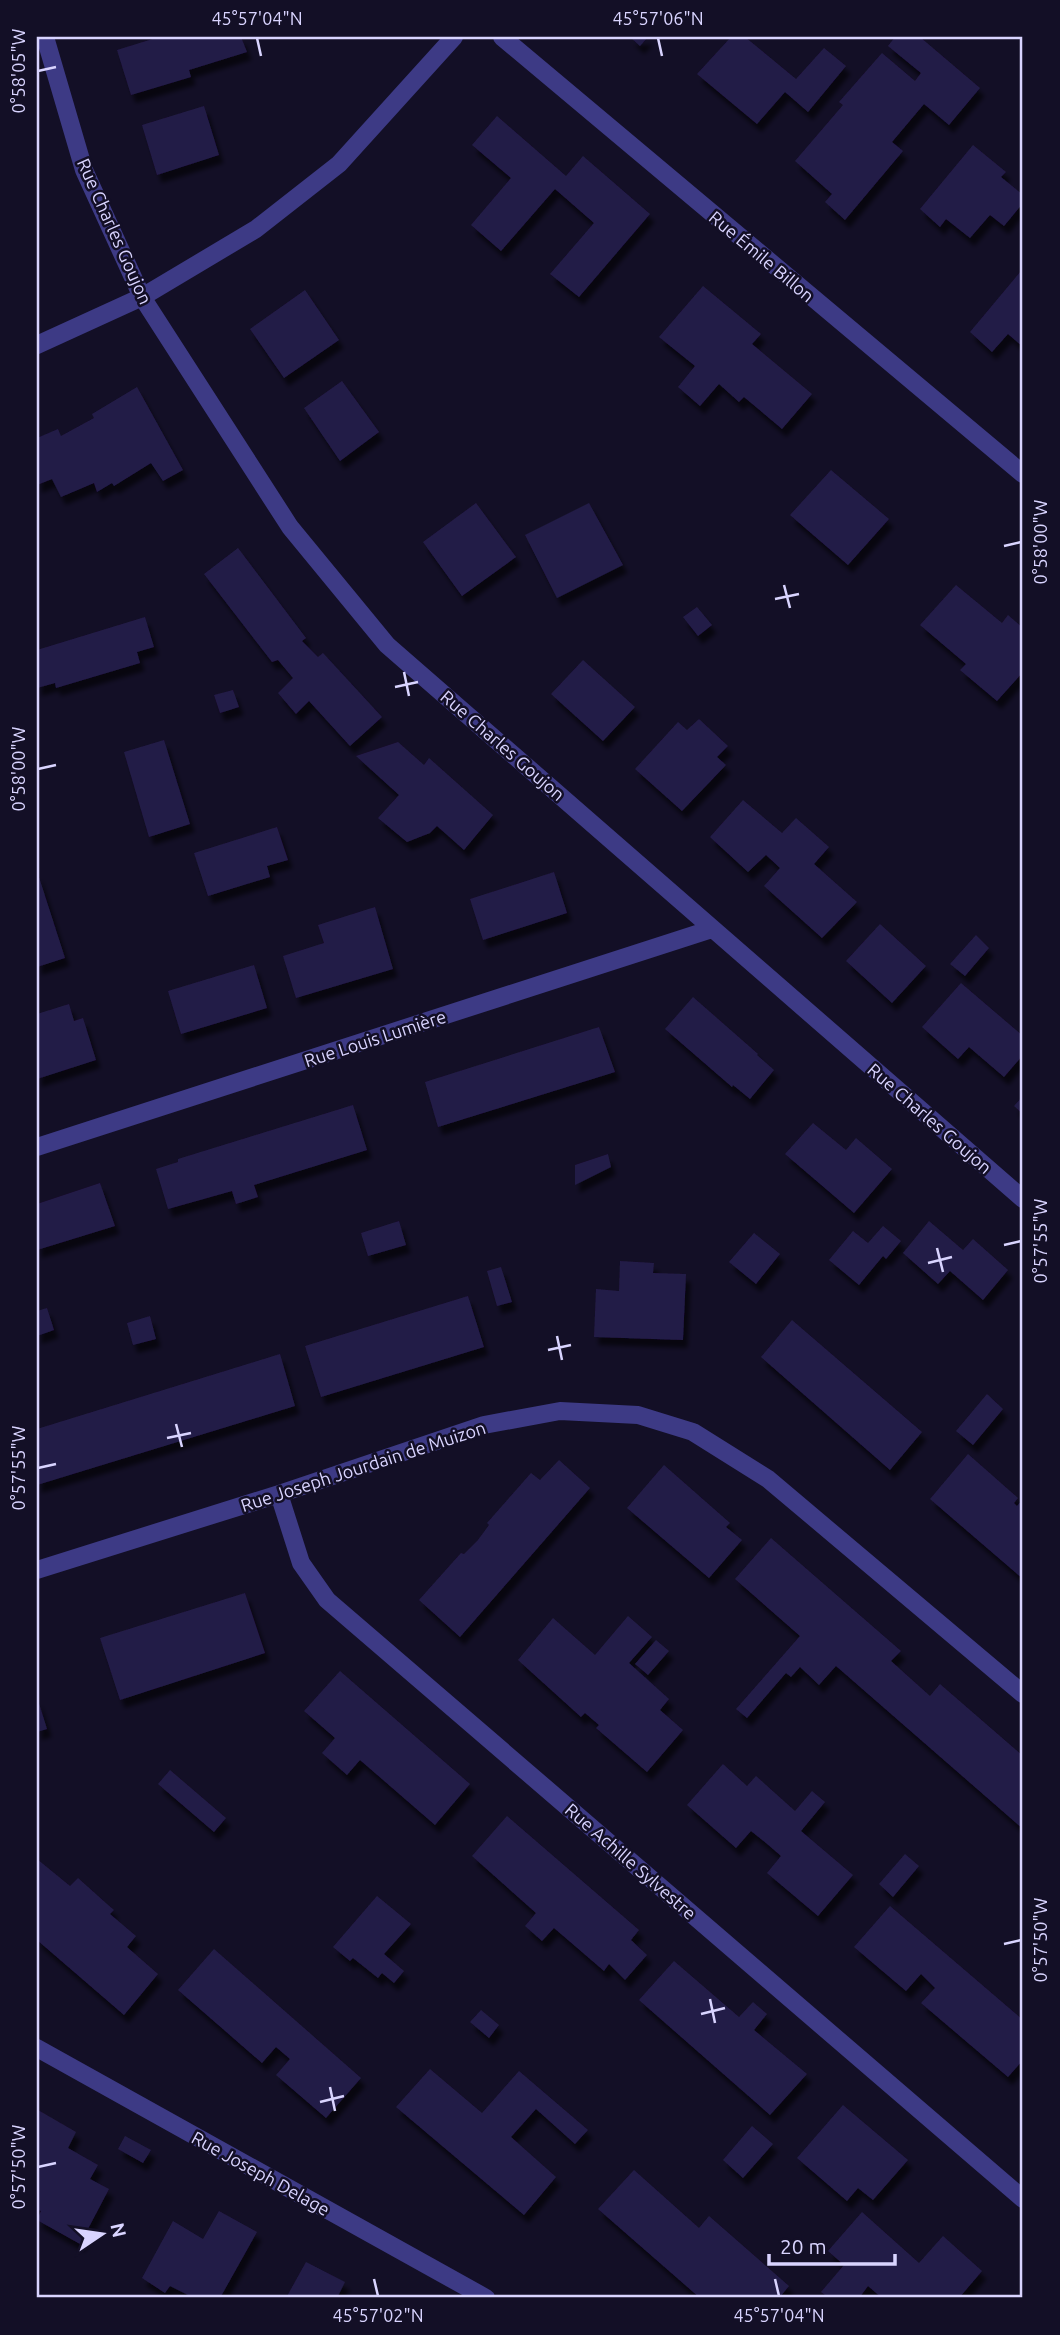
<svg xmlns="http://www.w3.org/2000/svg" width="1060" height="2335" viewBox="0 0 1060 2335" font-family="Ubuntu,sans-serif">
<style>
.building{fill:#241b47;filter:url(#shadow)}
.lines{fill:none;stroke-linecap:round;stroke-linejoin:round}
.minor{stroke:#3d3a85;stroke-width:18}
.tertiary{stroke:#3d3a85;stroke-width:18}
.ticks{fill:none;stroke:#d9d4ff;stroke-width:2.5}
.labels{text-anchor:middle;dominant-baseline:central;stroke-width:5;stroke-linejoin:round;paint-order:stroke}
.street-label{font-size:18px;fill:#d9d4ff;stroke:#130f26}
.neatline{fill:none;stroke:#d9d4ff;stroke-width:2.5}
.ticks-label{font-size:18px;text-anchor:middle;fill:#d9d4ff}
</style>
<defs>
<filter id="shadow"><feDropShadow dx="4.5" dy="8" stdDeviation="2" flood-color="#0009"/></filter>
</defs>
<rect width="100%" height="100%" fill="#130f26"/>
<path class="building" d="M159,37H241L247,52L189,70L191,77L131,95L117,50Z
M630,37H648L640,46Z
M731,37H745L796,79L824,48L846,66L808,112L785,92L757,124L697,74Z
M895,37H920L980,88L949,125L924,104L892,142L903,151L845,220L825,202L832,194L795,161L843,105L839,102L882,53L915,81L921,73L888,46Z
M204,106L219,155L157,175L142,125Z
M497,116L566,176L583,156L650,214L579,297L550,274L594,223L555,189L501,251L471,225L511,178L472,145Z
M973,145L1006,172L1001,177L1023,195V203L1004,226L990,215L970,238L946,219L940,227L920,209Z
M1021,271L1023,273V347L1008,334L992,352L970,332Z
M703,286L761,334L752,344L812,394L782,429L744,397L739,402L719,384L700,406L678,387L695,366L659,337Z
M305,290L339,340L284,378L250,329Z
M342,381L379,432L340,461L304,408Z
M137,387L183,470L163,481L151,463L114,486L112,483L97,492L94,483L61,497L52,479L37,485V438L58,429L61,436L94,418L92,414Z
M831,470L889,519L848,565L790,515Z
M476,503L516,557L462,596L423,542Z
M589,503L623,565L557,598L525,535Z
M238,548L306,638L302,641L318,657L323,653L382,717L350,746L309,701L296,714L278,693L293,678L278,660L272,662L204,574Z
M956,585L1002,623L1008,615L1023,628V672L997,701L960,670L966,664L920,625Z
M697,607L712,625L698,636L683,617Z
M145,617L154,647L137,652L140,663L56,688L55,683L37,688V650Z
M583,660L635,707L603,741L551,694Z
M233,690L239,707L220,713L214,695Z
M699,719L728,746L717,757L726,765L682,811L635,769L678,722L687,730Z
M164,740L190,824L149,837L124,752Z
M398,742L424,765L429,758L493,815L464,850L437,826L430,833L407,842L378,818L399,795L356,756Z
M743,800L782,833L796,818L829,847L814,864L857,902L822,938L764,886L780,868L766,855L748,872L710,837Z
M277,827L288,860L267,866L270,877L208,896L194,853Z
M37,871L65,958L37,967Z
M554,872L567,913L483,940L470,899Z
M375,907L393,969L296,998L283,956L324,943L318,925Z
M880,924L926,966L892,1003L846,961Z
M976,935L989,948L965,976L950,964Z
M254,965L267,1008L181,1034L168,991Z
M961,983L1023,1036V1055L1004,1077L969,1047L958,1059L922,1027Z
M693,997L758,1054L757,1055L774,1070L750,1099L733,1085L732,1087L665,1029Z
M69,1004L74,1021L83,1018L96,1060L37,1079V1014Z
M599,1027L615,1072L438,1127L425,1082Z
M1023,1096V1114L1014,1106Z
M353,1105L367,1150L254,1185L258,1197L236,1204L232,1191L168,1209L156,1169L178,1162V1159Z
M813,1123L846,1150L856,1138L892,1169L854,1213L785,1154Z
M608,1154L611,1167L575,1185V1165Z
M100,1183L115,1226L37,1250V1204Z
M399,1221L406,1245L368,1256L361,1233Z
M929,1221L963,1250L973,1239L1008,1270L983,1300L950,1271L938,1284L903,1253Z
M883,1226L901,1241L886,1259L883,1256L859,1285L829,1260L853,1231L868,1243Z
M754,1233L780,1254L756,1284L729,1262Z
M620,1261L654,1263L653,1273L686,1274L683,1340L594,1337L596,1289L619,1291Z
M501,1267L512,1302L497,1306L487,1271Z
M468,1296L484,1347L321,1397L305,1346Z
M47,1308L54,1330L37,1336V1311Z
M150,1316L156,1339L133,1345L127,1323Z
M792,1320L922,1432L890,1470L761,1357Z
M280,1354L295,1406L37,1485V1429Z
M987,1394L1003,1409L973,1445L956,1431Z
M968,1454L1018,1498L1014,1503L1017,1506L1023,1499V1579L930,1499Z
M559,1460L590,1488L460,1637L419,1600L461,1553L464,1554L478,1540L489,1525L487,1523L531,1473L540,1480Z
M664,1465L730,1523L726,1527L742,1540L709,1578L627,1508Z
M771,1538L901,1651L891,1661L930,1696L940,1684L1023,1756V1829L836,1666L819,1685L800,1667L791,1677L786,1673L747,1718L736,1709L800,1636L735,1579Z
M245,1593L265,1653L120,1700L100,1638Z
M628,1616L652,1637L629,1663L669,1699L660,1710L683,1730L647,1772L596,1728L599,1725L585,1713L581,1717L518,1660L553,1618L595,1655Z
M656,1640L669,1651L648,1675L635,1664Z
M340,1671L470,1784L435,1825L360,1760L347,1775L322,1753L335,1738L304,1711Z
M37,1697L47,1729L37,1732Z
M723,1764L747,1786L756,1776L795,1811L812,1791L825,1802L801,1831L853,1875L818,1916L767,1873L781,1856L766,1843L751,1831L736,1848L687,1805Z
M170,1770L226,1818L214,1832L158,1784Z
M507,1816L639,1930L631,1940L647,1955L625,1980L609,1964L604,1971L554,1928L542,1941L525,1926L536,1913L472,1856Z
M905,1854L919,1866L893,1897L879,1884Z
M37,1859L70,1886L78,1878L107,1904L114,1910L110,1914L136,1936L127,1947L158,1974L124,2015L37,1940Z
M377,1896L411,1924L384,1954L404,1971L394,1983L382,1973L378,1978L353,1958L350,1961L333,1947Z
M890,1906L1023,2020V2060L1008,2077L921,2003L935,1988L921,1974L906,1991L854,1947Z
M214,1949L361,2078L326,2118L276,2075L290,2059L276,2047L262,2063L178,1990Z
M674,1961L739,2017L753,2002L767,2014L754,2030L807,2074L770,2115L639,2000Z
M481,2010L499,2025L489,2038L470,2022Z
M430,2069L482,2113L519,2071L588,2130L575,2144L536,2109L511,2137L556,2177L524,2215L396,2107Z
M843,2105L908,2160L873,2200L858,2188L847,2201L797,2158Z
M38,2110L76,2132L68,2148L98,2165L90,2179L109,2189L80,2244L37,2220L41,2211L37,2209Z
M752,2126L773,2144L743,2178L723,2160Z
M125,2136L151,2150L143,2163L118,2149Z
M634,2170L699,2228L709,2216L789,2286L779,2298H700L598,2209Z
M219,2211L257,2232L220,2298H194L170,2286L165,2293L142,2278L173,2221L203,2239Z
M862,2212L919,2263L943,2236L982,2271L959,2298H882L868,2286L859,2298H829L821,2292L844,2265L828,2251Z
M306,2262L345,2282L337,2298H286Z"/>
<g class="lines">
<path class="minor" d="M45,37L84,170L142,297L290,527L387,645L1023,1199
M502,37L1023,474
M37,1147L712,929
M279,1494L301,1563L327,1600L1023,2199
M37,1570L279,1494L484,1425L560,1411L638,1415L693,1432L768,1479L1023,1694
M37,2048L486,2298"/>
<path class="tertiary" d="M37,345L142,297L256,229L339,164L454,37"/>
</g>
<path class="ticks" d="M257,38L261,56M658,38L662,56M38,71L56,67M1004,546L1021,542M784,585L790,608M775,599L799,594M404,672L409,696M395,687L418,682M38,769L56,765M1004,1245L1021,1241M937,1248L943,1272M928,1263L952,1257M557,1336L562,1360M548,1350L571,1345M176,1424L182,1447M167,1438L191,1433M38,1468L56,1464M1004,1944L1021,1940M710,1999L715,2023M701,2014L725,2008M330,2087L335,2111M320,2102L344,2096M38,2167L56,2163M374,2279L378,2296M775,2279L779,2296"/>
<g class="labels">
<g class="street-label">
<text transform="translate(115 231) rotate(66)">Rue Charles Goujon</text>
<text transform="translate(762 256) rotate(40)">Rue Émile Billon</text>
<text transform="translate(503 745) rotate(41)">Rue Charles Goujon</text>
<text transform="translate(375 1038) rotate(-18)">Rue Louis Lumière</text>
<text transform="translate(930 1118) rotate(41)">Rue Charles Goujon</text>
<text transform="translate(363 1466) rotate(-18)">Rue Joseph Jourdain de Muizon</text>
<text transform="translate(631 1861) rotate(41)">Rue Achille Sylvestre</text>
<text transform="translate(261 2173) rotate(29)">Rue Joseph Delage</text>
</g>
</g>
<rect width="1060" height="2335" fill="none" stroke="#130f26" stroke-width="77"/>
<g transform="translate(102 2234) rotate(77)" stroke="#130f26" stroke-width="5" paint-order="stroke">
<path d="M0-5L12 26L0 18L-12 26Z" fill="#d9d4ff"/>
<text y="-10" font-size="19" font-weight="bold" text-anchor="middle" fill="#d9d4ff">N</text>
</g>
<path d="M769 2254v10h126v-10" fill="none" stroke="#d9d4ff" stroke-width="3.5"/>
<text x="780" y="2254" font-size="21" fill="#d9d4ff" stroke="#130f26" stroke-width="5" paint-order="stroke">20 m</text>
<rect x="38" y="38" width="983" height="2258" class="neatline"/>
<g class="ticks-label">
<text x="257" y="25">45°57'04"N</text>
<text x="658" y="25">45°57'06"N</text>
<text transform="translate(19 71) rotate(-90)" y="6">0°58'05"W</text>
<text transform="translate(1041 542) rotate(-90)" y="6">0°58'00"W</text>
<text transform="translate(19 769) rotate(-90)" y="6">0°58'00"W</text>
<text transform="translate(1041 1241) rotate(-90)" y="6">0°57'55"W</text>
<text transform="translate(19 1468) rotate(-90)" y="6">0°57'55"W</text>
<text transform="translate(1041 1940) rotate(-90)" y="6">0°57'50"W</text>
<text transform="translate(19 2167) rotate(-90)" y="6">0°57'50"W</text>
<text x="378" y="2322">45°57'02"N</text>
<text x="779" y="2322">45°57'04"N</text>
</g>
</svg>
